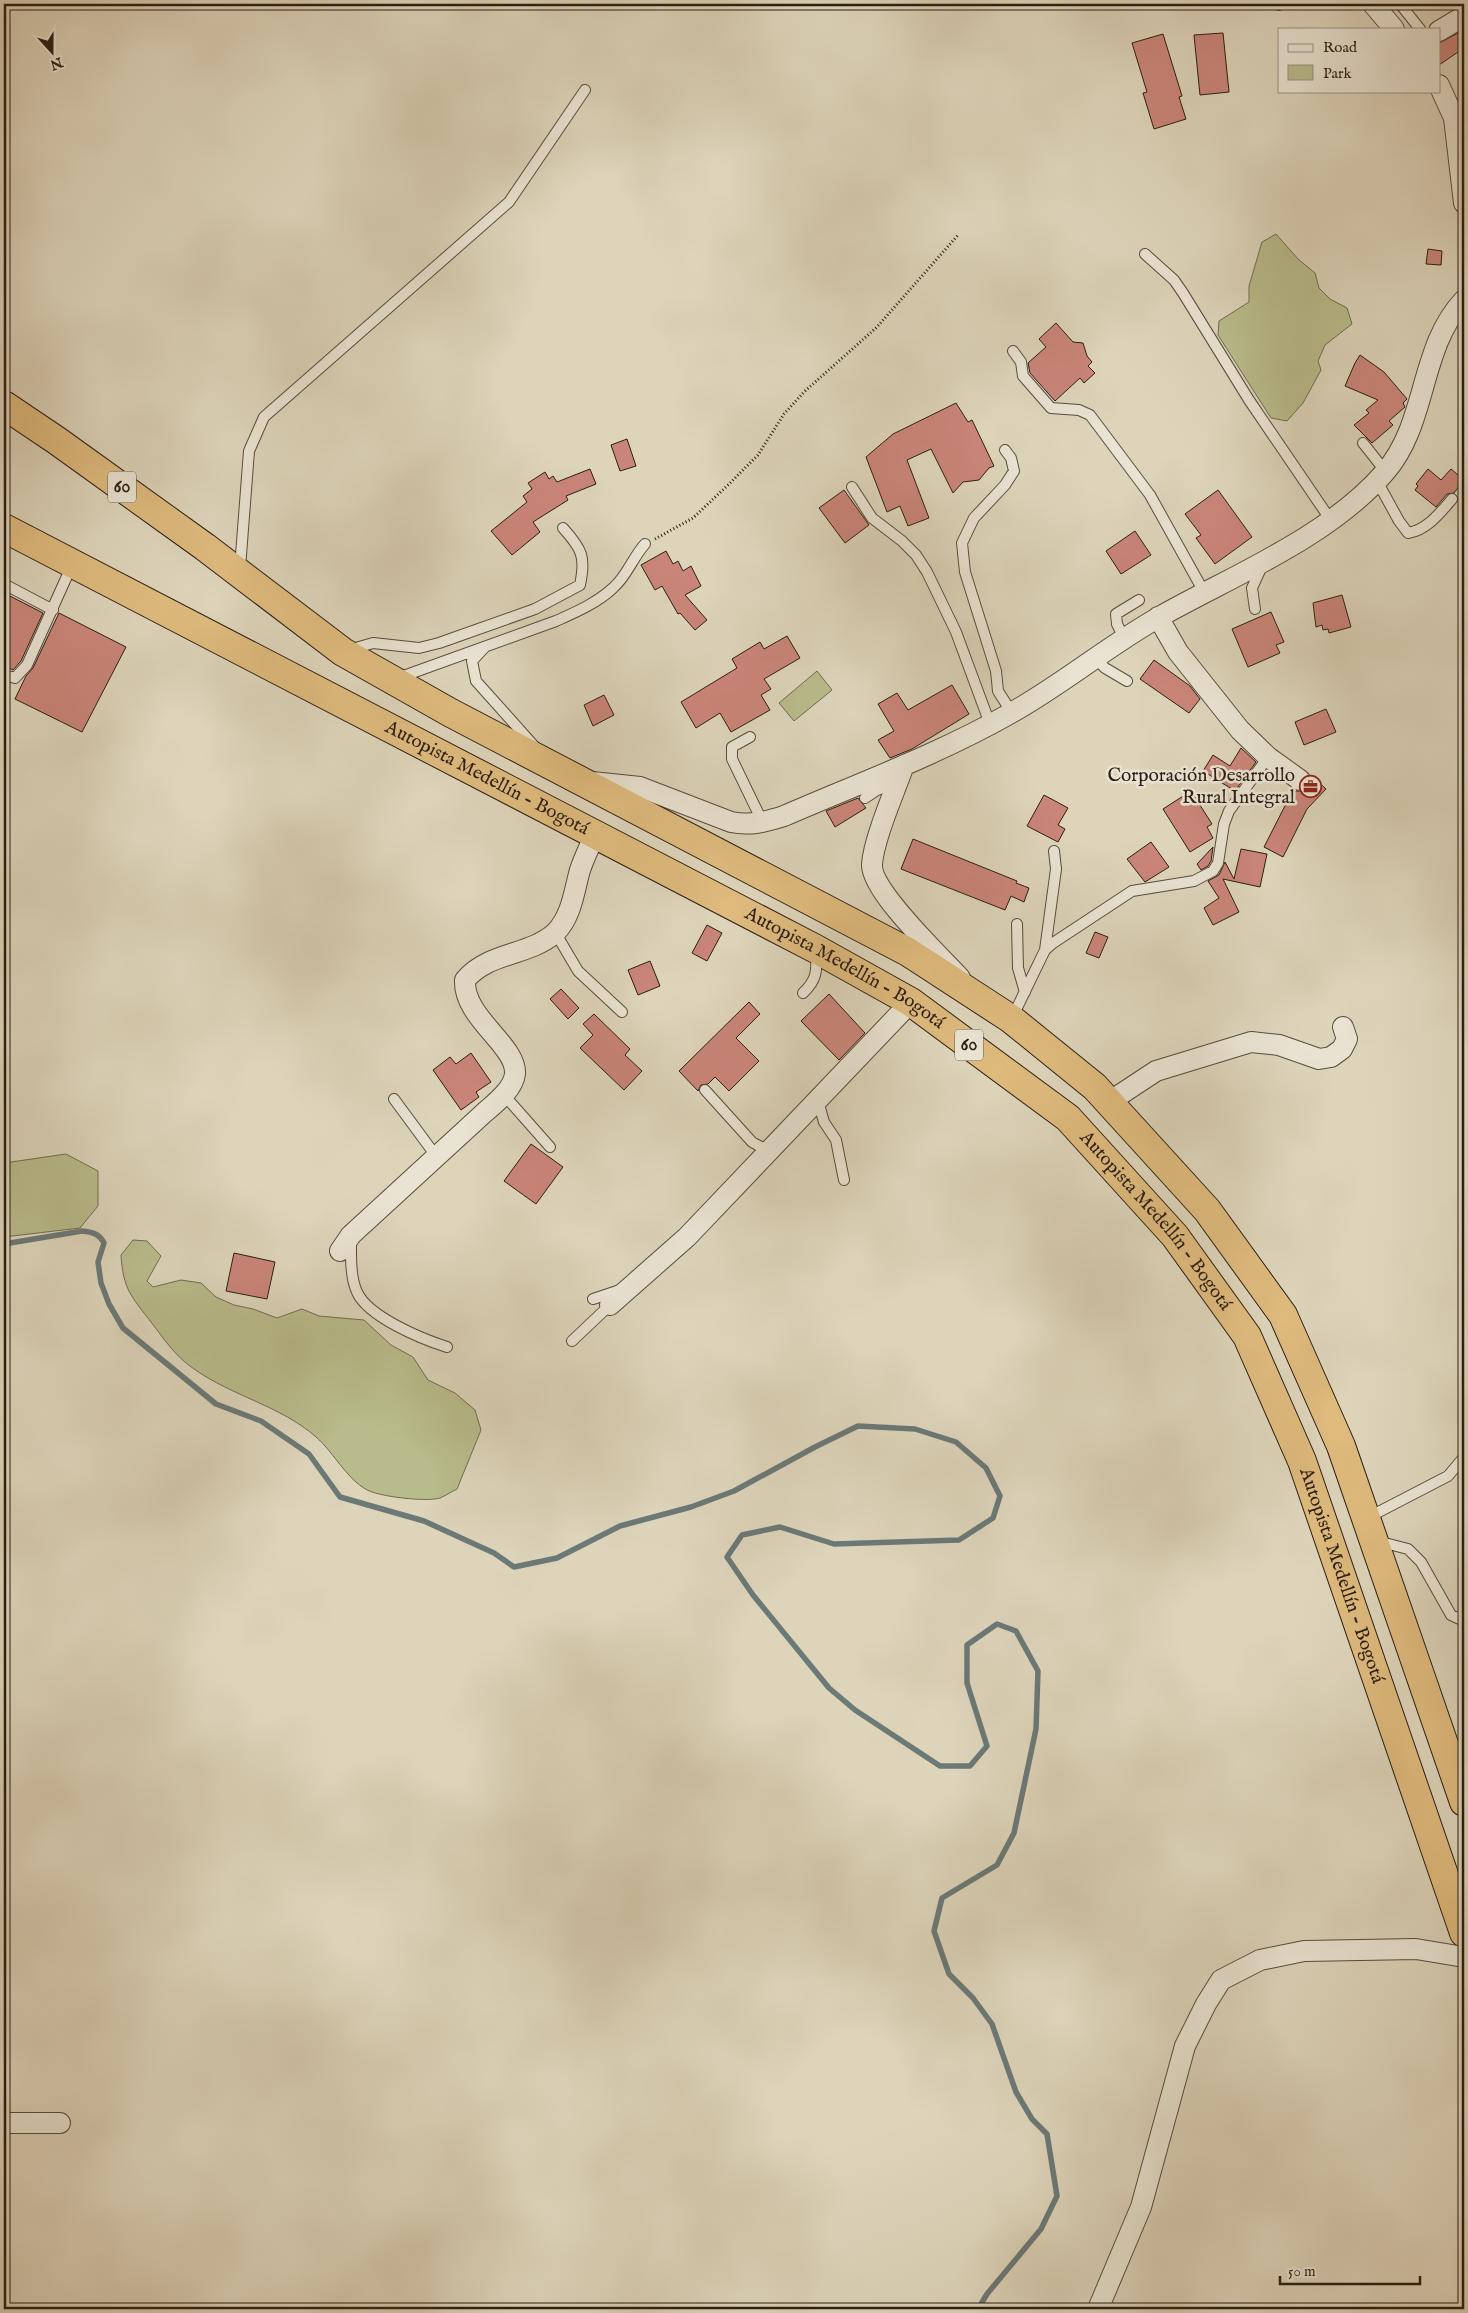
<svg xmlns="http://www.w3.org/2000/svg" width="1468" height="2313" viewBox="0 0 1468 2313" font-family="'IM FELL English',serif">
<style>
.green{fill:#b8bb8b;stroke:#716c4f}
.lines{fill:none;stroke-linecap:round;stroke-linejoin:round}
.stream{stroke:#6b7977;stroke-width:5.5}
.building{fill:#ca8579;stroke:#2a1e13}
.service-casing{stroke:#574c3d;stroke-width:12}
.minor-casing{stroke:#574c3d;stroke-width:22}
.trunk-casing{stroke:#2a1e13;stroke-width:30}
.path{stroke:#2a1e13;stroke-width:3;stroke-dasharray:1 2.5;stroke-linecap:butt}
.service{stroke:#e9e3d2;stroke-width:10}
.minor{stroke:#e9e3d2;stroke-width:20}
.trunk{stroke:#deba7d;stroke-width:28}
.labels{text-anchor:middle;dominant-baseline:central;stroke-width:5;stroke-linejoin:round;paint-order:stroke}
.shield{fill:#e9e3d2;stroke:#63594c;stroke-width:1}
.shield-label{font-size:18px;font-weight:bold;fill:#2a1e13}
.poi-label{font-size:19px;fill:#2a1e13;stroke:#e9e3d2;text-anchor:end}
.street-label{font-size:19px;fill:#2a1e13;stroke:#e9e3d2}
</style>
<rect width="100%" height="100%" fill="#ddd4ba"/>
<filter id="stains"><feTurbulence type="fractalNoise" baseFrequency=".004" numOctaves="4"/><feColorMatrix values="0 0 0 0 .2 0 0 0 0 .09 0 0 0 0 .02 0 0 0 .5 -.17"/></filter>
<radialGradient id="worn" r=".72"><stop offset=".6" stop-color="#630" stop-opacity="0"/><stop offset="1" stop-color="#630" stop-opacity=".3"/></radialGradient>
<path class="green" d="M1276,234L1298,259L1315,273L1319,288L1330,299L1347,308L1352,324L1325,345L1318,361L1321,370L1303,403L1287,421L1271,418L1218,335L1219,321L1249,302V286L1262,242Z
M817,671L832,690L794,721L779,703Z
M66,1154L98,1171V1206L80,1228L4,1237V1163Z
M133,1240L147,1241L161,1256L147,1281L153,1287L181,1280L201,1283L216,1297L234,1305L253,1309L277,1318L302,1309L319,1316L364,1320L391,1345L413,1357L428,1380L455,1393L475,1410L481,1430L457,1489C451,1492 445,1496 440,1498C426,1502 386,1497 372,1492C349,1484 334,1452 316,1437C281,1406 232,1396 194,1369C175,1356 164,1339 151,1322C131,1296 123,1289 121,1255Z"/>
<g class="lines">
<path class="stream" d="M4,1244L82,1231C91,1232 99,1233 104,1243L98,1262L101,1283L109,1304L123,1328L216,1404L261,1421L309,1454L340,1497L424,1521L494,1553L514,1567L557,1558L620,1526L691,1507L734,1491L815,1447L858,1426L915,1429L956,1442L986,1468L1000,1496L993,1518L959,1540L834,1544L780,1527L742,1535L727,1557L753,1595L829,1688L855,1710L940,1766H970L987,1746L967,1683V1645L997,1624L1016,1631L1038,1671L1036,1729L1014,1833L997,1865L942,1898L934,1931L949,1974L973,1998L992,2024L1016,2092L1032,2119L1047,2134L1057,2196L1041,2229L987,2294L978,2309"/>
</g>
<path class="building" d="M1464,30V48L1439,65V43Z
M1223,33L1229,92L1200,95L1194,35Z
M1163,34L1182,96L1179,97L1186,119L1154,129L1143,93L1147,92L1132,43Z
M1428,249L1442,251L1441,265L1426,264Z
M1056,323L1073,342L1083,343L1087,356L1092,362L1088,366L1095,373L1084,383L1080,378L1055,401L1030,373L1028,363L1046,347L1039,339Z
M1360,355L1384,372L1407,399L1403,403L1405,407L1389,421L1393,425L1372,443L1354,425L1369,413L1366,410L1378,400L1345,386L1355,363Z
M956,403L968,422L972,420L994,466L989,468L979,480L963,482L953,493L931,449L907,460L929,518L908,526L900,506L887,512L866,457L893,434Z
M627,439L636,466L620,471L611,445Z
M590,469L596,484L566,496L568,500L533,522L540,532L512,555L491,531L527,502L523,496L532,489L528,483L545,472L549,479L553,476L557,482Z
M1428,469L1441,480L1451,469L1464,480L1454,493L1447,494L1436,507L1415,490L1418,486L1416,484Z
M844,490L869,525L845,543L819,508Z
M1218,490L1252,537L1215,564L1196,538L1201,535L1185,514Z
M1135,531L1151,555L1121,574L1106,551Z
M666,551L673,564L678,561L683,571L691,566L701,586L685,595L707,620L695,630L680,613L678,614L662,586L655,590L641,565Z
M4,593L43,613L21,661L13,670L4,665Z
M1342,595L1351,627L1329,633L1328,629L1323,630L1322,625L1316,627L1313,603Z
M1271,612L1284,642L1276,645L1280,653L1248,667L1232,629Z
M59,613L126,647L82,732L15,699L26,676L33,668Z
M787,636L800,658L764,679L771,689L761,695L770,710L731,732L720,713L696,728L681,702L737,668L732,659L760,642L764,649Z
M1154,660L1190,686L1200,699L1189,713L1140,679Z
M952,685L969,714L912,749L890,758L878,740L894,731L878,704L897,693L908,710Z
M604,695L614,715L593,726L584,705Z
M1326,709L1336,732L1304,745L1295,722Z
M1241,748L1256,762L1235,791L1203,771L1213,755L1230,766Z
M1311,775L1326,789L1307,809L1283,857L1264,847L1289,798L1296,791H1304L1309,787Z
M1191,791L1212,824L1207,827L1213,838L1190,852L1163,809Z
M1044,795L1068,808L1058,825L1065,829L1058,842L1027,826Z
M858,798L866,808L835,827L826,811Z
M913,839L1017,881L1016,883L1029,888L1024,902L1011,896L1005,910L901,869Z
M1151,842L1169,867L1145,882L1127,859Z
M1213,847L1211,861L1208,866L1201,870L1197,864Z
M1241,849L1267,854L1260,887L1223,879L1239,912L1213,925L1204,908L1219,898L1208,881L1219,875L1225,862L1234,879Z
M707,925L722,933L707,961L692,953Z
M1095,932L1108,937L1099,958L1086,953Z
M650,961L660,986L638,995L628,970Z
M561,989L579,1008L568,1019L550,999Z
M829,994L865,1033L839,1060L801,1021Z
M749,1002L760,1014L736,1038L759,1061L729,1091L715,1077L708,1084L701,1085L698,1091L679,1071Z
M594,1014L630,1049L625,1055L642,1071L624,1090L580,1048L593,1035L583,1024Z
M471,1053L491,1082L476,1092L479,1097L461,1110L433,1070L450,1057L456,1064Z
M531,1144L563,1167L536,1204L504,1181Z
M234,1253L275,1262L267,1299L226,1291Z"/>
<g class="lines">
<defs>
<path id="service" d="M1400,4L1420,29
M1279,5L1280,4
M1145,254L1174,280L1183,293L1249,400L1330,519
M1013,351L1021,362L1023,376L1051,408L1079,410L1090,415L1150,495L1204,592
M1363,443L1386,472
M1005,450L1011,458L1014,471L1005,485L974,518L962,543L965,572L996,671L998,691L1012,713
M1377,481L1399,521L1408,533C1427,530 1440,513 1452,499
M852,487L872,518L902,541L916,555L927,572L956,632L990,724
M240,568L249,451L264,417L509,202L585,90
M4,584L53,610
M1255,609L1252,588L1263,564
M1124,638L1117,624L1116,614L1139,600
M485,647L472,661L476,681L535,747
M349,650L373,643L419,648L439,643L535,609L580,585C586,557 582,549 563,528
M1095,658L1105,668L1127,681
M4,675L15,678L27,665L72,565
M398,678L556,621C576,612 597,603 613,588C627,576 633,557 645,544
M750,737L732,747V759L763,823
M865,798L877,790L897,783
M1017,924L1018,968L1025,992
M555,932L578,971L622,1012
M1045,950L1056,869L1054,851
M803,993C817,980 817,971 816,952
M1012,1018L1045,950L1053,943L1132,891L1194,881L1213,871L1218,863L1224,824L1229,811L1268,757
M705,1090L752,1142L770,1152
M504,1095L550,1147
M394,1099L436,1156
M818,1101L824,1122L836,1140L844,1180
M351,1239C351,1255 350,1277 357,1292C368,1317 422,1339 447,1347
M593,1299L620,1290
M572,1341L610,1305
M1367,1518L1448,1476L1464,1457
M1376,1543L1381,1542L1408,1549L1421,1562L1451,1615L1464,1621"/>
<path id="minor" d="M1373,4L1394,29
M1439,31L1464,16
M1439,85L1454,118L1464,203
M1158,617L1178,652L1240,730L1268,757L1300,780
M904,765C895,791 874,838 872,864C870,890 940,956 960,978
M592,782L640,787L731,822C750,826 765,822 784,816C860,783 939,754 1011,713C1063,684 1109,645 1161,616C1234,575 1329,537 1385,472C1428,423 1419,347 1464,300
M1109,1102L1156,1071L1251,1042L1279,1045L1319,1059L1331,1057L1342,1049L1347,1039L1343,1027
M340,1251L351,1235L484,1113C494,1104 513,1090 515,1074C517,1045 463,1018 465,980C488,952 529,956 555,933C572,916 574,891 580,870C584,858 590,846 595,834
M610,1305L687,1237L911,1002
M4,2123H60
M1098,2309L1141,2207L1185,2046L1206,2004L1221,1980L1260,1960L1304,1951L1416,1949L1464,1957"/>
<g id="trunk">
<path d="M4,405L56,440L205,547L343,652L451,713L908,952L1011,1019L1095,1087L1207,1210L1283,1315L1341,1446L1464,1802"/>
<path id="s1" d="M4,528L816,949L911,1002L1068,1118L1175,1236L1247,1336L1302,1461L1464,1933"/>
</g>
</defs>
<use href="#service" class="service-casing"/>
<use href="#minor" class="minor-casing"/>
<use href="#trunk" class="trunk-casing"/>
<path class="path" d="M655,539L693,518L728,485L758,455L784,414L804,392L877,327L959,234"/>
<use href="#service" class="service"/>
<use href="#minor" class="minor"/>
<use href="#trunk" class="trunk"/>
</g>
<defs>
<symbol id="office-ring" viewBox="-11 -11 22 22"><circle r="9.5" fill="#e9e3d2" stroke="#8f2418" stroke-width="1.5"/><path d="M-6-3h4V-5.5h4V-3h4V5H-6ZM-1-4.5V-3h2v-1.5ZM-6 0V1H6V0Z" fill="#8f2418"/></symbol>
</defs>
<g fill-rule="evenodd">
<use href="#office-ring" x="1298" y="774" width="25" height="25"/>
</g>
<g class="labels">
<g class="shield">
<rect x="108" y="471.5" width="28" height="31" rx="4"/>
<rect x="955" y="1029.5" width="28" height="31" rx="4"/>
</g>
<g class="shield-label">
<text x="122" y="487">60</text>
<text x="969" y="1045">60</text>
</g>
<g class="poi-label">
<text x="1295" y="776">Corporación Desarrollo<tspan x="1295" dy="22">Rural Integral</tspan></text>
</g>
<g class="street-label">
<text stroke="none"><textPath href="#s1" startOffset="544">Autopista Medellín - Bogotá</textPath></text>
<text stroke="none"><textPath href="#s1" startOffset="949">Autopista Medellín - Bogotá</textPath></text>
<text stroke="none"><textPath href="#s1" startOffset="1354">Autopista Medellín - Bogotá</textPath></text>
<text stroke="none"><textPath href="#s1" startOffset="1759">Autopista Medellín - Bogotá</textPath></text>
</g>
</g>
<rect width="1468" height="2313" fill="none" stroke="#ddd4ba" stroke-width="20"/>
<rect x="5" y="5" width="1458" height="2303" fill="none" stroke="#2a1e13" stroke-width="2.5"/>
<rect x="10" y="10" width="1448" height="2293" fill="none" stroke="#2a1e13"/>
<rect x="1278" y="28" width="162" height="65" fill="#e9e3d2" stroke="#9d9486"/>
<rect x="1288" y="44" width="25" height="8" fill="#e9e3d2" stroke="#9d9486"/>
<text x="1323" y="52" font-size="15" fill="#2a1e13">Road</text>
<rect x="1288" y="65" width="25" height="15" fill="#b8bb8b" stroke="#9d9486"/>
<text x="1323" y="78" font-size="15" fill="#2a1e13">Park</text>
<g transform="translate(52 52) rotate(159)" stroke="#e9e3d2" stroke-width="4" paint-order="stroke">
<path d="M0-4L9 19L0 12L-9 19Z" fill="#2a1e13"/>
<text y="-8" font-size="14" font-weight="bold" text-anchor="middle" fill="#2a1e13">N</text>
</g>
<path d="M1280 2276v8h140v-8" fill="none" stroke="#2a1e13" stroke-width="2.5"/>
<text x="1288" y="2276" font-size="15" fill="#2a1e13" stroke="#e9e3d2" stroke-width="4" paint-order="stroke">50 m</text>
<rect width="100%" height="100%" filter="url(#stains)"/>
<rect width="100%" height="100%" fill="url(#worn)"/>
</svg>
